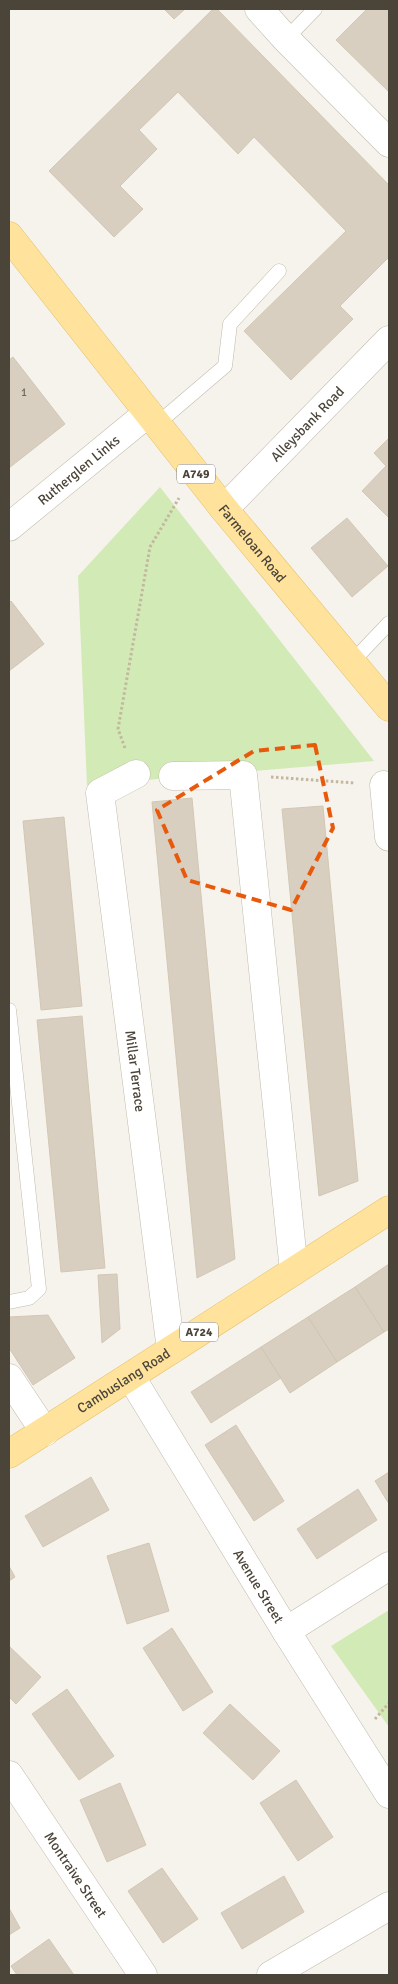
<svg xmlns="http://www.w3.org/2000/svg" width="398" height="1984" viewBox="0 0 398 1984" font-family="Signika,sans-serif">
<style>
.green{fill:#d2eab5}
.building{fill:#d8cfc1;stroke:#d3c7b4}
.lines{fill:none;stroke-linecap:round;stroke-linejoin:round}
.service-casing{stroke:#c2bbae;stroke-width:15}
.minor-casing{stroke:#c2bbae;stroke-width:29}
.primary-casing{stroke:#e6c16a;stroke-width:29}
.path{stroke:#c4b79f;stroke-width:3;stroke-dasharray:2.5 2.5;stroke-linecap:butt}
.service{stroke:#fff;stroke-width:14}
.minor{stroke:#fff;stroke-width:28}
.primary{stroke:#ffe39c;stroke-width:28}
.marked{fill:none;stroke:#e8590c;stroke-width:4;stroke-dasharray:10 6;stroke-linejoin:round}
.labels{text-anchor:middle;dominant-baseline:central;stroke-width:4;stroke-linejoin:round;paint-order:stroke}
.number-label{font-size:11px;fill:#6e675b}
.shield{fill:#fff;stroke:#817c74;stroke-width:1}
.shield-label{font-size:12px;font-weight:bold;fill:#4b4439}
.street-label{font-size:14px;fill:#4b4439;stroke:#fff}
</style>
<rect width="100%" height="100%" fill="#f6f3ec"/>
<path class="green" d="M160,487L374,761L87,785L78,576Z
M389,1610V1727L331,1646Z"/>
<path class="building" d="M164,9H185L174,19Z
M213,9H217L389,185V257L340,306L353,319L291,380L244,331L346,231L254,137L238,154L178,92L139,130L157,149L120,186L143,209L114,237L49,171Z
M367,9H389V92L336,40Z
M13,357L65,424L9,468V360Z
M389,438V518L362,491L386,466L374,453Z
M347,518L388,566L352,597L311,548Z
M11,601L44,644L9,671V603Z
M192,798L235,1259L197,1278L152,802Z
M323,806L358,1181L319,1196L282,809Z
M64,817L82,1006L41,1010L23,821Z
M82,1016L105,1268L61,1272L37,1020Z
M389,1264V1329L384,1332L355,1287Z
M117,1274L120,1329L102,1343L98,1275Z
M355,1287L384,1332L337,1362L308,1317Z
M48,1315L75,1358L33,1385L9,1348V1317Z
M308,1317L337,1362L290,1393L261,1347Z
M261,1347L281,1378L211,1423L191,1392Z
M236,1425L284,1501L254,1521L205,1445Z
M389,1472V1504L375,1481Z
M91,1477L109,1510L43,1547L25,1516Z
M358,1489L377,1520L317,1559L297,1529Z
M149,1543L169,1611L127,1624L107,1556Z
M9,1566L15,1577L9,1581Z
M172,1628L213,1692L183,1711L143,1648Z
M9,1646L41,1677L16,1704L9,1697Z
M67,1689L114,1756L79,1780L32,1714Z
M230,1704L280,1751L253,1780L203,1733Z
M296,1780L333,1837L298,1861L260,1803Z
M120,1783L146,1845L107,1862L80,1800Z
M162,1868L198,1919L163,1943L128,1891Z
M284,1876L304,1912L242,1949L221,1913Z
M9,1908L20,1928L9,1935Z
M49,1939L74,1975H17L11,1966Z"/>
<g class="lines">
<defs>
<path id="service" d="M286,39L315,9
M157,424L225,366L230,324L279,271
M352,662L389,623
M9,1010L39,1289L29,1298L9,1302"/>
<g id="minor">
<path d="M259,9L286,39L389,143"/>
<path id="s1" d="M224,509L389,340"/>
<path id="s2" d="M9,527L148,413"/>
<path id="s3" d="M136,774L100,793L171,1350"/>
<path d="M173,776L243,775L294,1271"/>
<path d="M384,785L389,837"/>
<path id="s4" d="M131,1377L286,1631L389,1794"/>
<path d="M9,1378L45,1432"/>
<path d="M286,1631L389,1566"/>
<path id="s5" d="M9,1775L143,1975"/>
<path d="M271,1975L389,1906"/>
</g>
<g id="primary">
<path id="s6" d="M9,236L224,509L389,707"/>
<path id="s7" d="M9,1454L389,1210"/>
</g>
</defs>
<use href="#service" class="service-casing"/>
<use href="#minor" class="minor-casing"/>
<use href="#primary" class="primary-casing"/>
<path class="path" d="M125,748L118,729L150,547L179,498
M271,777L355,783
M375,1719L389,1703"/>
<use href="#service" class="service"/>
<use href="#minor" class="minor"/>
<use href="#primary" class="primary"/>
</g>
<path class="marked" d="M315,745L333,828L291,910L187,880L157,810L254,751Z"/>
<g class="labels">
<g class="number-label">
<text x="24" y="392">1</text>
</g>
<g class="shield">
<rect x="177" y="464.5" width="38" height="19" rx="4"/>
<rect x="180" y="1322.5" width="38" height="19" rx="4"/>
</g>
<g class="shield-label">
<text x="196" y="474">A749</text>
<text x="199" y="1332">A724</text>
</g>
<g class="street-label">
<text stroke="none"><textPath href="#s1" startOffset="119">Alleysbank Road</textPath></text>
<text stroke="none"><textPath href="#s2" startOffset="90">Rutherglen Links</textPath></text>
<text stroke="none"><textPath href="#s6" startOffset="392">Farmeloan Road</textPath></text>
<text stroke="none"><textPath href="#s3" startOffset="321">Millar Terrace</textPath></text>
<text stroke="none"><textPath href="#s7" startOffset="136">Cambuslang Road</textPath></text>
<text stroke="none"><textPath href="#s4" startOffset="245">Avenue Street</textPath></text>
<text stroke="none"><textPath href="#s5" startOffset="120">Montraive Street</textPath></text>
</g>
</g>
<rect width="398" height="1984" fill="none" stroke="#4b4439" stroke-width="20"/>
</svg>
